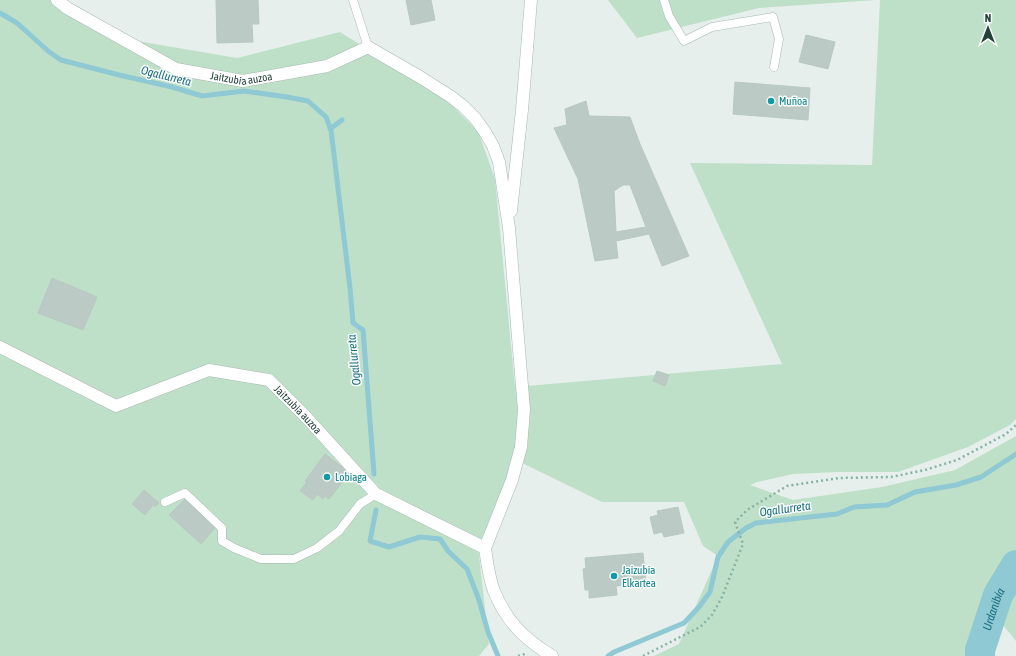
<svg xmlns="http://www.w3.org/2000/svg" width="1016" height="656" viewBox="0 0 1016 656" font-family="'Asap Condensed',sans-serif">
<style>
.green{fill:#bfe0c8}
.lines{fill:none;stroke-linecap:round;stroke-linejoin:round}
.stream{stroke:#8ec9d4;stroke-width:5}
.river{stroke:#8ec9d4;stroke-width:30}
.building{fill:#bbcac4;stroke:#b8c9c2;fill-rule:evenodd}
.service-casing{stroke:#a8b8b2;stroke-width:9}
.minor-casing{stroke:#a8b8b2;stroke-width:13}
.path{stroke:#86b3a5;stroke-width:2.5;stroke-dasharray:2 3;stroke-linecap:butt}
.service{stroke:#fff;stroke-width:8}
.minor{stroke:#fff;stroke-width:12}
.culture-dot{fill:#0f9aa8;stroke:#f7fbf9;stroke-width:1.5}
.labels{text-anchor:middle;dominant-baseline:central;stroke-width:3;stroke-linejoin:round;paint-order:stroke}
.street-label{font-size:11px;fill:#24423a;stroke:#f7fbf9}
.culture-label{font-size:11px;fill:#0d838f;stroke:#f7fbf9;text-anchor:start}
.water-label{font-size:12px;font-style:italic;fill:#1c6f80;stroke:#f7fbf9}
</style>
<rect width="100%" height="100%" fill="#e6efeb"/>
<path class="green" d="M0,0H58L102,35L237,58L340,32L441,95L478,131L495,179L515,387L782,364L690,163L872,165L880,0H1016V419L1010,425L968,447L898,472H838L793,474L757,482L750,485L793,500L882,487L955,470L1016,436V641L998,619L996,623L995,656H654L679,644L718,556L703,546L684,502H602L516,460L478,547L489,644L479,656H0Z
M608,0H876L759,8L637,38Z"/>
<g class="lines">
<path class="stream" d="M0,13L17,23L48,51L61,60L119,75L172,87L202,96L244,91L287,97L308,101L326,117L331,130L350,288L353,323L363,330L374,474
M330,129L342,120
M376,510L370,541L389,547L420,537L440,539L448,551L467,569L479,600L488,632L498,656
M608,656L614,652L684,623L699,607L710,592L718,557L728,542L746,528L756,523L837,514L854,507L887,505L915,492L956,485L981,477L1016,454"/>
<path class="river" id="s1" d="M980,656V650L998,595L1016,565"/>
</g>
<path class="building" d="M216,0H258L259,24H252L253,42L217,43Z
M406,0H431L435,20L411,25Z
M806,35L835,42L828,69L799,62Z
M735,82L810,88L808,120L733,114Z
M586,101L589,116L630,117L640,144L689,256L662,266L649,234L616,241L618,258L595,261L578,179L554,128L567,125L565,109ZM623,185H630L646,227L616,232L614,191Z
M52,278L97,297L83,330L38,313Z
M657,371L669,375L665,386L653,381Z
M325,454L350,473L329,499L325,496L323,499L317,494L313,500L300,491L307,482L305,481Z
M144,490L159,503L155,507L153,505L145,515L132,504Z
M185,499L216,527L201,544L169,515Z
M678,507L684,533L664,537L662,532L654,534L650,517L658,515L657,511Z
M643,553L646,584L616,586L617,595L589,598V590H585L583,569L586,568L585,558Z"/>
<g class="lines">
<defs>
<path id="service" d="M353,0L368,47
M664,0L669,16L684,41L712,27L773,17L779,39L774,67
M165,502L185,493L222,528V541L234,548L261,559H294L317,548L339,531L360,504L376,494"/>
<g id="minor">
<path id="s2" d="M57,0L67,8L176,69L243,81L327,66L368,47L420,77L450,96L463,106L475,118L485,132L493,146L499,162L509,228L524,410L521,447L512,480L485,548"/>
<path d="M511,211L522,110L531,0"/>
<path id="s3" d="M0,347L116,406L209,370L269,380L306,417L376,494L485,548C487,562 489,578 494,591C506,621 524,639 552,656"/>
</g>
</defs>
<use href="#service" class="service-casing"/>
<use href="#minor" class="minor-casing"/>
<path class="path" d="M518,656L525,654
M643,656L700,627L712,615L722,597L743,544L735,522L747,510L787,486L839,478L891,477L925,470L957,460L1006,434L1016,425"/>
<use href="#service" class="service"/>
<use href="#minor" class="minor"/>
</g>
<g class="culture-dot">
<circle cx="771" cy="101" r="4"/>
<circle cx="327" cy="477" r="4"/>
<circle cx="614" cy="576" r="4"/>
</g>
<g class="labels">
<g class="street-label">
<text stroke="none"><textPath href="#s2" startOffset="204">Jaitzubia auzoa</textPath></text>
<text stroke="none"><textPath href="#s3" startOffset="332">Jaitzubia auzoa</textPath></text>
</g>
<g class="culture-label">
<text x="779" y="101">Muñoa</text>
<text x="335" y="477">Lobiaga</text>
<text x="622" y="570">Jaizubia<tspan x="622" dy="13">Elkartea</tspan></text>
</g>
<g class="water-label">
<text transform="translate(166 76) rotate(14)">Ogallurreta</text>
<text transform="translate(354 360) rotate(-96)">Ogallurreta</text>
<text transform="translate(785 509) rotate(-8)">Ogallurreta</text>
<text stroke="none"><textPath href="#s1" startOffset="49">Urdanibia</textPath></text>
</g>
</g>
<g transform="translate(988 28)" stroke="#f7fbf9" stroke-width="3" paint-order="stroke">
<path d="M0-3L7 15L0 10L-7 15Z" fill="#24423a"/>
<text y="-6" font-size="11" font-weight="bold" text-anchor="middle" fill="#24423a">N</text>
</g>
</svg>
